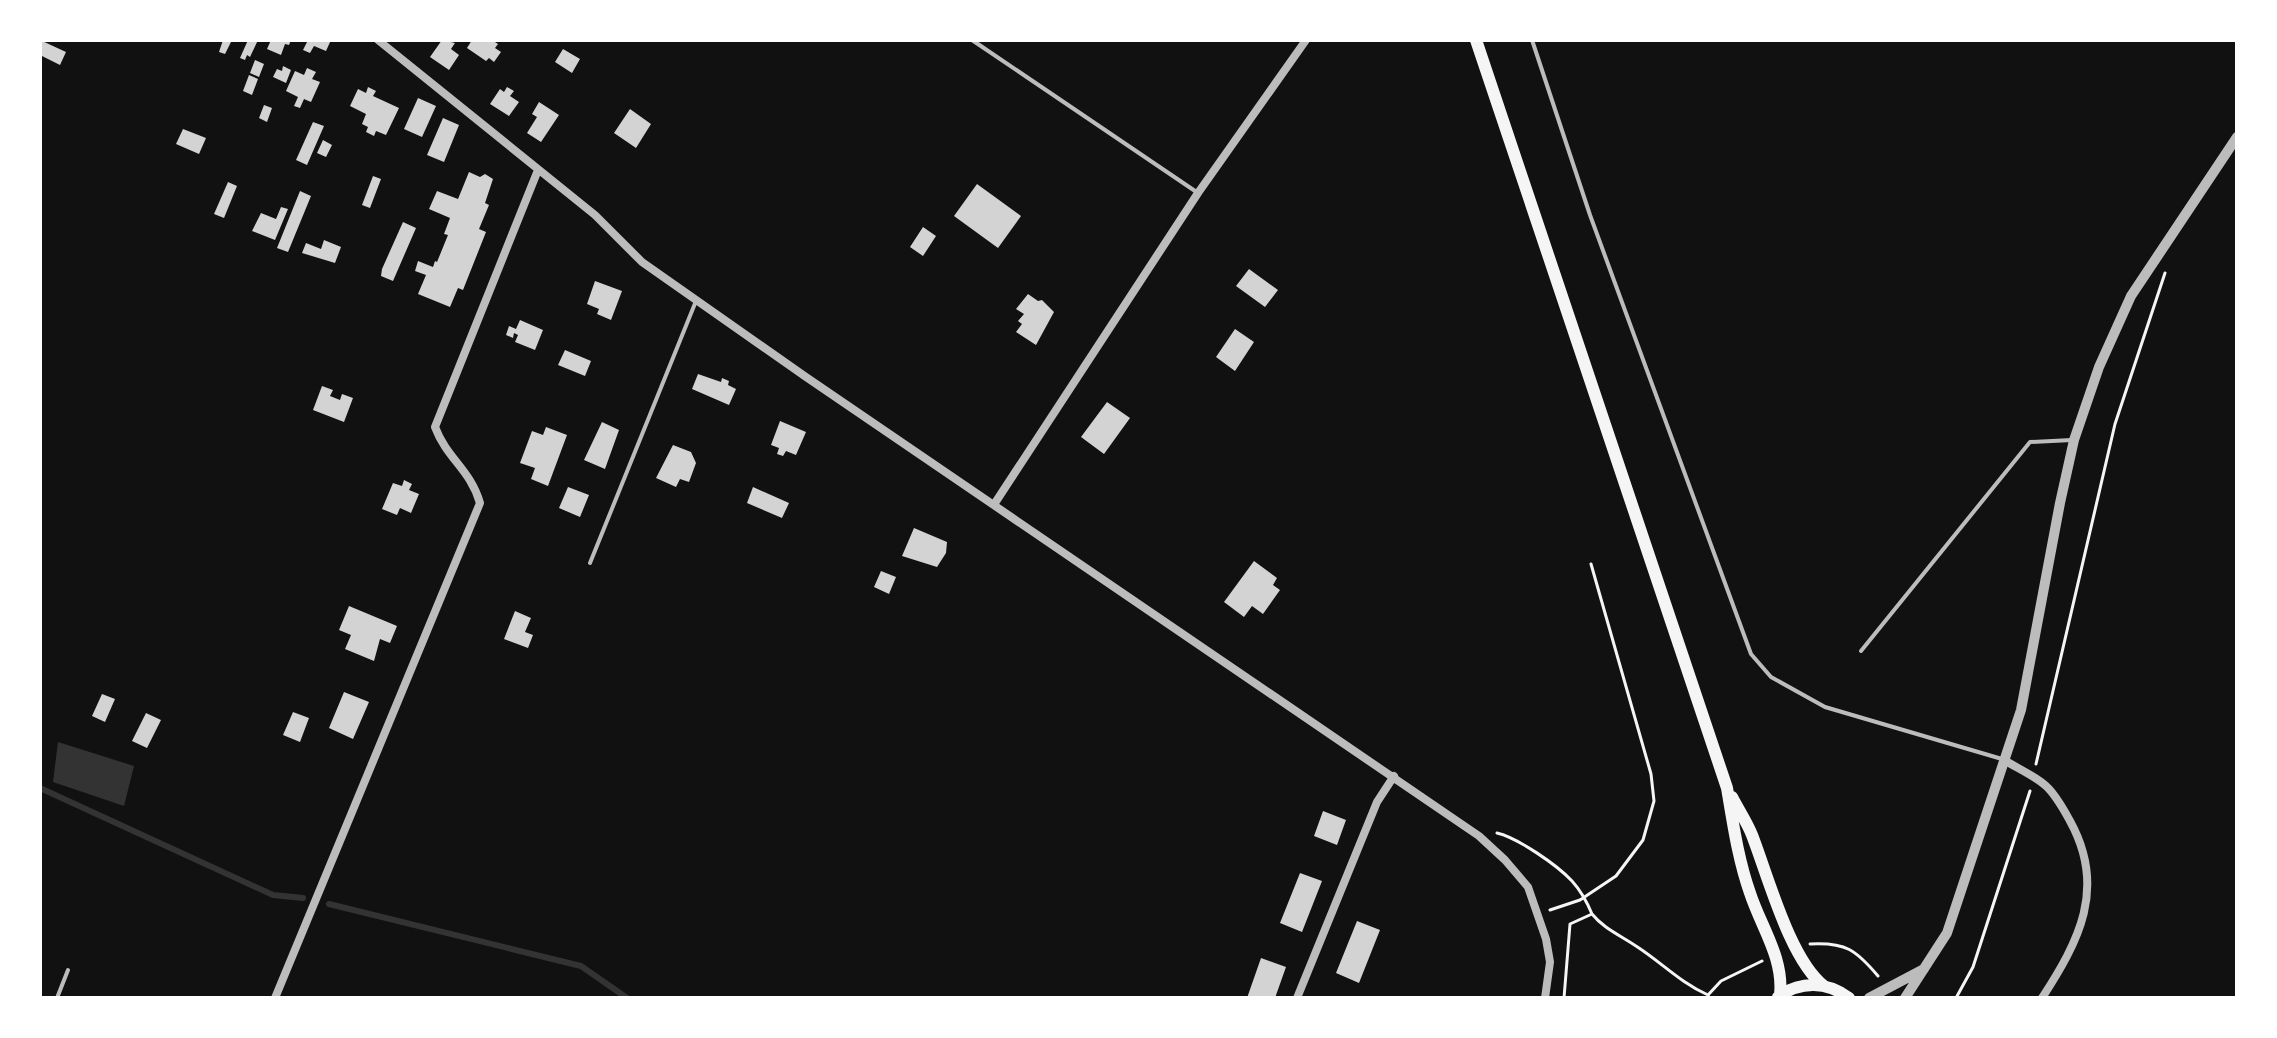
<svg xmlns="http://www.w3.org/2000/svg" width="2277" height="1038" viewBox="0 0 2277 1038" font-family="'DejaVu Sans',sans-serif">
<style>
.water{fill:#333}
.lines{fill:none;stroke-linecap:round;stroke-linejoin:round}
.stream{stroke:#333;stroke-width:6}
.building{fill:#d3d3d3}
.path{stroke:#f5f5f5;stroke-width:3}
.service{stroke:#bcbcbc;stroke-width:4}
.minor{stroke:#bcbcbc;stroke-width:8}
.tertiary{stroke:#bcbcbc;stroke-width:10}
.secondary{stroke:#f5f5f5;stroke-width:12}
</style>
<rect width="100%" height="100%" fill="#111"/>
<path class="water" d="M58,742L134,766L124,806L53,782Z"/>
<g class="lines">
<path class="stream" d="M40,788L273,895L303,898
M329,904L581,966L627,998"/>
</g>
<path class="building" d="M40,40L66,52L60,65L40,55Z
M223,40H232L225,54L219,52Z
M248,40H258L250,57L247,55L245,60L240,58Z
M271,40H291L289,45L285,44L281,55L267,49Z
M308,40H331L326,51L314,46L310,53L303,50Z
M442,40L455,43L451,49L459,55L449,70L430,57Z
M472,40H492L498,44L495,48L501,52L494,62L489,58L486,61L467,48Z
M563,49L580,59L572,73L555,62Z
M255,60L264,64L259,77L250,73Z
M283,66L291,70L286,83L273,77L277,69L282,71Z
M307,68L316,72L312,79L320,82L311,102L304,99L300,108L294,106L298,97L286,91L295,71L304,75Z
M249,75L258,79L252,95L243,91Z
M368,87L376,91L373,96L399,108L386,135L376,131L374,136L366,132L368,127L362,124L366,114L350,106L358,89L366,93Z
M507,87L514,91L510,96L519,102L509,116L490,104L500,89L504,92Z
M418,98L436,106L422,137L404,129Z
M539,102L559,115L541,142L527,133L537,117L532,114Z
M264,105L272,108L267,122L259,118Z
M630,109L651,124L636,148L614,133Z
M443,118L459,125L444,162L427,155Z
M313,122L324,126L307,165L296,160Z
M183,129L206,138L199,154L176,144Z
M323,140L332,145L326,157L317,153Z
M469,172L480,177L485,174L493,179L485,203L489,205L479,229L486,232L463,290L458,288L450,307L418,294L426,275L415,271L418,261L433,267L435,261L437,262L448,235L444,234L450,218L429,209L437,191L458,199Z
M373,176L381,179L370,208L362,205Z
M228,182L237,186L224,218L214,214Z
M977,184L1021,216L998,248L954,216Z
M300,191L311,196L288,252L277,248Z
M281,207L288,209L275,240L252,231L261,213L276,219Z
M403,222L416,228L393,281L381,276L382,269Z
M923,227L936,236L923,256L910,247Z
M324,240L341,247L335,263L302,253L306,243L321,249Z
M1249,269L1278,290L1265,307L1236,286Z
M595,281L622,291L611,320L597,314L599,309L587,304Z
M1028,294L1038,301L1042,300L1054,312L1036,345L1016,332L1022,324L1018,321L1024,314L1016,309Z
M520,320L543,330L535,350L515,342L518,335L514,333L513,338L506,335L509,326L516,329Z
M1235,329L1254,342L1235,371L1216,357Z
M565,350L591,361L585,376L558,365Z
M698,374L721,382L722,378L729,381L728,385L736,389L729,405L692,389Z
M322,386L333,390L330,396L340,400L342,394L353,398L344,422L313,410Z
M1107,402L1130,418L1104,454L1081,437Z
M780,421L806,432L796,455L786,451L783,456L777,454L779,448L771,445Z
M602,422L619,430L605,469L584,460Z
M546,427L567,435L548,486L531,479L535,468L520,463L532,431L543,435Z
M673,445L691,452L696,463L689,482L680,479L676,487L656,478Z
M404,480L412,484L409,490L419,494L411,513L400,508L397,515L382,509L393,483L402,486Z
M568,487L589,495L580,517L559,508Z
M753,487L789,503L782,518L747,503Z
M914,528L947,542L946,553L937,567L902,556Z
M1254,561L1277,578L1273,585L1280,590L1263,614L1252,606L1244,617L1224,602Z
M881,571L896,577L889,594L874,587Z
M349,606L397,626L390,643L380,639L374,661L345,649L351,635L339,630Z
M515,611L531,618L525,632L533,635L528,648L504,639Z
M344,692L369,702L353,739L329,728Z
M102,694L115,699L105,722L92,716Z
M293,712L309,718L300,742L283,735Z
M146,713L161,720L147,748L132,741Z
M1323,811L1346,820L1337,845L1314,836Z
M1300,873L1322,881L1302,932L1280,923Z
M1357,921L1380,930L1359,983L1336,973Z
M1261,958L1286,967L1275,998H1247Z"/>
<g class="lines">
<path class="path" d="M2036,764L2115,424L2165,273
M1497,833C1518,838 1557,865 1572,881C1581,891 1587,902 1592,914
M1550,910L1580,900L1616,876L1643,840L1654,801L1651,774L1591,564
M1810,944C1846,942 1856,950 1878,976
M1708,995L1721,981L1762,961
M1564,998L1570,924L1592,914C1604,929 1622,936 1639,948C1663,964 1681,983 1708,995L1709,998
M1956,998L1973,967L2030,791"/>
<path class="service" d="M972,40L1198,193
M1532,40L1590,215L1751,654L1771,677L1825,707L2002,759
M590,563L696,301
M1861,651L2030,442L2072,440
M57,998L68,970"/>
<path class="minor" d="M378,40L595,215L642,262L806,377L1479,836L1505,860L1528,887L1546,939L1550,962L1545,998
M995,503L1198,193L1306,40
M2004,760C2017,768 2035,776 2046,786C2056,795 2064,810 2070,821C2107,888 2079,941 2042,998
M275,998L480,503C470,469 447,459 435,427L538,170
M1297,998L1377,802L1394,776"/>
<path class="tertiary" d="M1869,998L1924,969
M1905,998L1947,933L2021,710L2060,503L2074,440L2099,367L2131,296L2237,137"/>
<path class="secondary" d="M1476,40L1727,788C1733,823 1738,859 1750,893C1761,927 1784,958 1780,995
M1732,797C1738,809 1747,822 1752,835C1768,876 1790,960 1824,986
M1778,997C1800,981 1827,981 1849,998"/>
</g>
<rect width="2277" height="1038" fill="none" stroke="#ffffff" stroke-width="84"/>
</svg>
